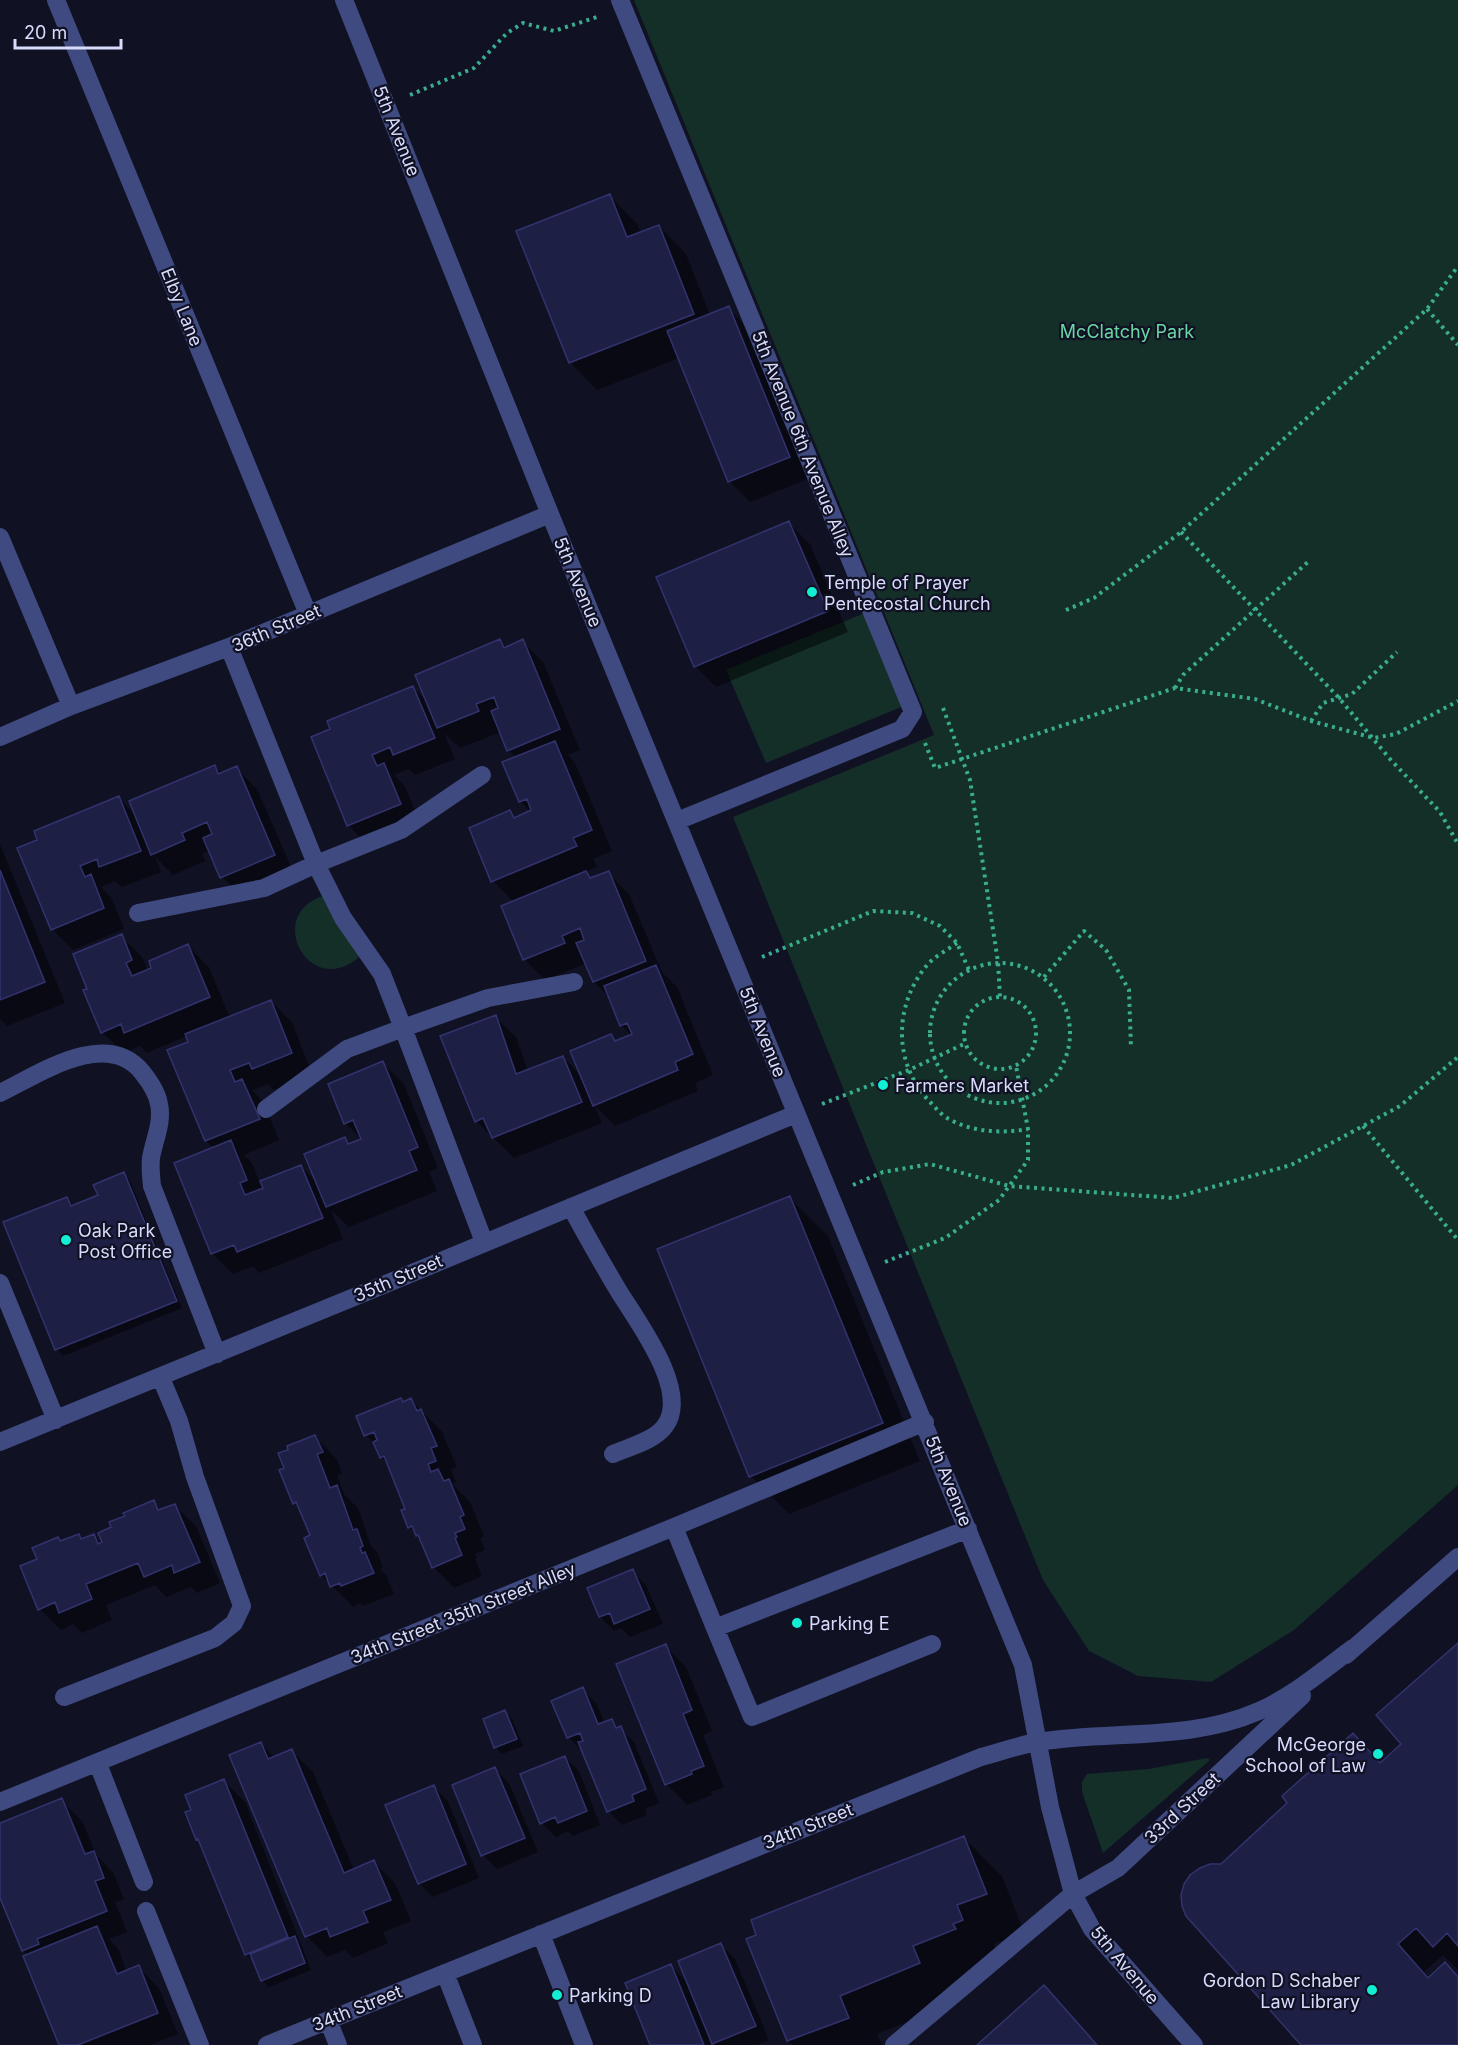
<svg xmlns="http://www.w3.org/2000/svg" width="1458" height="2045" viewBox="0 0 1458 2045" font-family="Inter,sans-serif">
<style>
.green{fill:#142e28}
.shadow{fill:#0007;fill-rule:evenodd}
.building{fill:#1e1f44;stroke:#32336e;stroke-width:1.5}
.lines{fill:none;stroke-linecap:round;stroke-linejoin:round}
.path{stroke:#39ae8e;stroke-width:4;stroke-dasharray:3 4.5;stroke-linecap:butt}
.minor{stroke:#3f4b80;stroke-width:18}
.poi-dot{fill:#12edd4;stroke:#111124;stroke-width:2}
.labels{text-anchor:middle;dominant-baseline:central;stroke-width:4.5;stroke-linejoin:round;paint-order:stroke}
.street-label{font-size:18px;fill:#d7dbfc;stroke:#111124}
.park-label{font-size:18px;fill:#68d7a4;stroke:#111124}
.poi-label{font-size:18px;fill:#d7dbfc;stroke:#111124;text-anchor:start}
</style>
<rect width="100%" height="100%" fill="#111124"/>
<path class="green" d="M634,0H1458V1485L1294,1630L1211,1682L1138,1676L1089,1651L1043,1580L733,817L934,735Z
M867,612L906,705L766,763L726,670Z
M330,894L365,951C313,1009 257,910 330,894Z
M1207,1758L1210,1760L1103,1853L1082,1792V1782L1087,1774L1149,1769Z"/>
<path class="shadow" d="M610,196L637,224L641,233L659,226L686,254L710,315L728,308L749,329L810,478L750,502L729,481L679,358L597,390L570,362Z
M789,523L810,544L848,632L716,687L695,666Z
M500,641L507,648L522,641L543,662L580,750L568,755L575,763L612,851L593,859L597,867L586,872L592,879L608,873L629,894L662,972L677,987L713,1075L695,1083L698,1091L615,1126L595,1106L602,1123L514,1158L477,1122L442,1037L495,1017L516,1037L528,1071L563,1057L582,1076L611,1036L617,1042L632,1036L621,1025L609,997L594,982L587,963L545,980L524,959L514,902L493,881L510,812L516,818L531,812L520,801L516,758L509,750L501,732L460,748L444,733L455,759L415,775L409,769L394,775L405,786L421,825L369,846L348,825L332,730L412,687L429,703Z
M215,767L222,774L236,768L257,789L295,876L243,898L222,877L210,850L202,854L205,861L173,875L155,857L161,872L122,887L115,881L101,887L111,897L124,929L73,950L52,929L39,841L119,798L136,815Z
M0,844L65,1003L7,1026L0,1019Z
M121,936L142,957L148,971L188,946L209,967L230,1018L271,1001L292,1022L312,1074L274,1090L268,1084L252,1090L263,1101L279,1140L244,1155L252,1163L260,1183L301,1166L318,1184L345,1139L351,1145L362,1140L345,1123L383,1063L404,1084L438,1168L429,1172L437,1191L349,1227L331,1210L343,1239L259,1273L253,1266L233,1274L212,1253L214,1148L206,1141L169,1051L190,1043L187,1036L147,1053L140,1046L123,1053L102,1032L89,989Z
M124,1174L130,1181L182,1308L63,1356L56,1349L67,1199L74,1206L100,1196Z
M790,1198L828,1236L920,1461L789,1514L751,1476Z
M401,1399L404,1403L411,1400L442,1432L457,1467L451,1469L456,1482L452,1484L470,1502L484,1536L480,1538L485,1550L475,1554L477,1558L475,1559L482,1576L454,1588L433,1567L422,1540L409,1527L407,1510L389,1465L381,1457L377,1446L366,1435Z
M315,1437L336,1458L342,1473L337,1476L344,1494L358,1508L371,1546L377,1552L383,1567L380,1569L386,1575L394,1594L363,1606L360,1603L353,1607L321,1575L312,1536L301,1510L294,1503L281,1471L286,1469Z
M153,1502L162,1510L175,1506L196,1526L220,1583L197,1593L191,1587L166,1597L155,1585L106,1605L112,1620L82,1633L73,1624L61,1630L40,1609L39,1560L61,1543L78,1536L83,1540L94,1536L101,1544L113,1528ZM61,1598L63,1601L48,1607V1604Z
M632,1571L646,1585L663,1624L630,1637L621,1628L614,1631L600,1617L589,1589Z
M1458,1645V1970L1443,1955L1424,1972L1430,1978H1458V2045H1303L1221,1866L1289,1803L1353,1735L1381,1764L1404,1744Z
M665,1646L686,1667L712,1731L703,1735L724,1787L711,1792L712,1795L687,1805L666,1784Z
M582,1689L596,1703L605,1723L611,1721L634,1742L659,1803L645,1809L647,1815L622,1825L608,1811L582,1751L568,1737Z
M505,1712L512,1719L523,1746L502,1754L496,1747Z
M261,1744L275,1758L292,1751L313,1772L354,1870L374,1862L395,1883L411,1921L383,1932L388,1943L353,1958L345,1950L327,1957L306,1936Z
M565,1757L579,1771L600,1825L573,1836L568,1831L556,1837L542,1823Z
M495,1769L509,1783L538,1852L497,1869L483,1855L454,1786Z
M224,1781L245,1802L311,1970L269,1987L262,1980L255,1963L246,1954L202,1845L197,1839L192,1811Z
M434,1787L448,1801L479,1878L433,1897L419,1883Z
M61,1800L82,1821L97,1856L114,1874L124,1899L115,1902L127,1932L109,1939L118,1949L127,1972L138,1967L159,1988L178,2034L150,2045H60L28,1956L23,1950L0,1894V1825Z
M964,1838L1002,1876L1024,1932L994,1944L1000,1958L993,1967L950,1984L958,2002L877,2034L882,2045H793L788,2041L748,1940Z
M721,1945L735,1959L769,2040L757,2045H715L708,2038L711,2045H652L671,1966L689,1984Z
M1044,1987L1098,2045H979Z"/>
<path class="building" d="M610,194L627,237L659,225L694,314L569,363L516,231Z
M729,306L790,457L728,482L667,331Z
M789,521L828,611L694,667L656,577Z
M500,639L504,648L523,639L560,729L507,751L491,711L498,708L494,697L476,704L479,711L437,728L415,675Z
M413,686L435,738L393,755L390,747L372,755L377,766L384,763L401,804L347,826L311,737L330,729L327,721Z
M555,741L592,830L573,838L577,846L491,882L469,828L510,810L514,818L531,810L527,799L519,802L502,762Z
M215,765L218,774L237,766L275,855L220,878L203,838L212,834L207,822L182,833L185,840L151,855L129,801Z
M119,796L141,851L99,867L97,859L80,866L85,877L91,874L104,908L51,930L17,848L37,840L34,831Z
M0,870L45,982L0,1000Z
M586,871L590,878L609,871L646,961L593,982L576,943L584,940L580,928L562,936L565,943L523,960L501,906Z
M122,934L132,960L126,963L132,976L151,968L149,961L188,944L210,997L124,1033L121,1024L101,1033L83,990L87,989L73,954Z
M656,965L693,1054L675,1062L678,1070L593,1106L570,1051L611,1034L615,1041L632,1034L627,1023L620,1026L604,986Z
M271,1000L292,1053L252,1069L249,1063L230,1070L235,1082L242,1079L260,1119L205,1141L167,1050L188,1042L185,1034Z
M496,1015L516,1074L563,1056L582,1102L492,1138L483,1118L475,1122L440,1036Z
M383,1061L418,1147L409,1151L417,1170L326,1207L304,1154L345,1137L348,1144L361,1139L353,1120L344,1124L328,1084Z
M231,1140L247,1180L240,1183L245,1195L263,1188L260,1181L301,1165L323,1218L237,1252L234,1245L211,1254L174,1163Z
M124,1172L177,1301L55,1350L3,1222L67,1197L71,1206L98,1195L93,1185Z
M790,1196L883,1423L749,1477L657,1249Z
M401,1398L403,1402L411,1398L417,1411L421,1409L437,1446L431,1448L436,1461L428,1464L431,1472L438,1469L444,1481L449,1479L464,1515L460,1517L465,1529L455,1533L457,1537L455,1538L462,1555L432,1568L418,1535L416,1536L412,1526L408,1528L401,1510L405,1509L384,1456L380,1458L373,1442L377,1440L374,1432L364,1436L356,1416Z
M315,1435L323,1452L317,1454L330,1488L337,1485L353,1530L357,1529L363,1546L360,1548L362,1553L365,1552L374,1573L341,1586L340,1583L330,1587L325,1573L320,1576L304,1538L310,1535L296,1502L293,1504L279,1470L284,1468L278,1453L288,1450L287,1446Z
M154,1500L158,1510L175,1504L200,1562L174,1573L172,1565L144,1577L138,1563L86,1584L92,1599L59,1613L55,1602L38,1610L20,1566L37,1559L32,1548L58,1537L60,1541L79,1534L81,1539L94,1534L98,1544L102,1542L98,1533L111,1527L109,1522L125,1516L123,1513Z
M633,1569L650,1609L614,1624L610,1613L599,1617L587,1588Z
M1458,1643V1946L1447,1933L1433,1947L1416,1928L1398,1944L1428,1978L1445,1962L1458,1977V2045H1301L1186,1916L1182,1906L1181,1895L1184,1884L1190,1875L1200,1868L1210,1864H1221L1287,1803L1282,1796L1353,1733L1380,1763L1401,1744L1376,1715Z
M666,1644L692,1710L683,1714L704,1766L691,1771L692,1774L665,1785L616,1664Z
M583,1687L598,1724L612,1719L616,1728L621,1726L646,1789L632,1795L634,1801L607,1812L578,1742L583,1741L580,1733L567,1738L551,1701Z
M505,1710L517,1739L494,1748L483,1719Z
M261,1742L268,1759L292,1749L344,1873L374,1860L391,1900L363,1911L368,1922L330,1937L327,1928L305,1937L229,1755Z
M565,1756L587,1811L558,1823L555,1817L540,1824L520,1774Z
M495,1767L525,1838L481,1856L452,1785Z
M224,1779L288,1937L245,1955L198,1839L196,1840L185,1812L191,1810L185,1795Z
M434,1785L466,1864L418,1884L385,1805Z
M62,1798L85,1854L94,1851L104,1878L95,1881L107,1911L37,1939L39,1944L22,1951L0,1898V1823Z
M964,1836L987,1894L957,1905L963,1920L953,1924L956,1929L913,1946L920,1963L840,1996L849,2018L787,2041L746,1939L756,1935L751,1920Z
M97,1926L117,1974L139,1965L158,2013L78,2045H59L23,1956Z
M295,1936L305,1963L261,1981L250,1954Z
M721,1943L756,2026L712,2044L678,1961Z
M671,1964L704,2045H650L625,1983Z
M1044,1985L1097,2045H977Z"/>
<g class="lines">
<path class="path" d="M410,95L474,68L507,33L523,23L554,31L597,17
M1427,309L1458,345
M1181,532L1339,698L1390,759L1440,812L1458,844
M1066,610L1094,598L1181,532L1427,309L1458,266
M1175,688L1183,675L1309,561
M943,708L970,780L998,962L1000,997
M1311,721L1323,703L1352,694L1397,652
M925,743L935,768L1175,688L1255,699L1311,721L1374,738L1396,734L1458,701
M957,943C947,950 934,957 927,965C893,1006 893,1065 931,1103C935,1107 939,1112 944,1116C968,1132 1000,1134 1028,1129
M762,957L873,911L912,913L940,926L957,943L969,970
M930 1033a70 70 0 1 1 140 0a70 70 0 1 1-140 0Z
M1044,977L1084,931L1106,950L1129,990L1131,1048
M964 1033a36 36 0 1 1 72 0a36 36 0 1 1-72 0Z
M822,1104L909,1070L966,1043
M1363,1126L1458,1240
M853,1185L883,1172L930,1164L1009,1186L1173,1198L1291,1165L1400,1106L1458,1057
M885,1262L945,1238L999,1200L1028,1160V1129L1016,1066"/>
<path class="minor" d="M56,0L308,614
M344,0L550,514L1023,1665L1050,1807L1073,1894L1092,1929L1194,2045
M620,0L913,712L902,729L677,821
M0,537L71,706
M229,647L316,864L401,830L482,775
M0,737L71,706L229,647L550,514
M138,913L264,888L316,864L343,918L382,974L403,1028L488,998L574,982
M0,1093C39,1074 106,1028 142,1072C150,1082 157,1092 159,1104C163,1123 154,1140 151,1158C150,1167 151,1177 152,1186L217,1354
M266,1109L347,1049L403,1028L484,1242
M571,1207C586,1235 602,1263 618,1290C636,1320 691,1391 665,1426C654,1441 629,1447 613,1454
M0,1283L56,1420
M0,1442C266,1335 531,1223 796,1114
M674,1527L715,1628L968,1529
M715,1628L752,1717L932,1644
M1346,1655L1458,1557
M64,1697L215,1638L234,1623L242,1606L195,1477L179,1421L161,1378
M98,1764L144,1882
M0,1802L674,1527L925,1422
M146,1911L200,2045
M541,1934L584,2045
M445,1973L473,2045
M328,2020L338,2045
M267,2045L981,1757C1000,1752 1019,1745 1038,1742C1112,1730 1188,1742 1259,1711C1293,1696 1323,1670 1353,1648
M894,2045L1073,1894L1118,1868L1302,1696"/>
</g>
<g class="poi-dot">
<circle cx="812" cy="592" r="6"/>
<circle cx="883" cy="1085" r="6"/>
<circle cx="66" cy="1240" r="6"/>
<circle cx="797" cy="1623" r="6"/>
<circle cx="1378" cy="1754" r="6"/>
<circle cx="1372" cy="1990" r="6"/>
<circle cx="557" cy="1995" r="6"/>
</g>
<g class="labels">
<g class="street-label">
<text transform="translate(397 131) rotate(68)">5th Avenue</text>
<text transform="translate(182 307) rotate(68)">Elby Lane</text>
<text transform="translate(803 444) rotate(68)">5th Avenue 6th Avenue Alley</text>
<text transform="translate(578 582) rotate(67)">5th Avenue</text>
<text transform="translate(276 628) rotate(-23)">36th Street</text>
<text transform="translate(763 1032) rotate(68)">5th Avenue</text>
<text transform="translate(398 1278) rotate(-23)">35th Street</text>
<text transform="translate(949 1481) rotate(68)">5th Avenue</text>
<text transform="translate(463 1613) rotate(-22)">34th Street 35th Street Alley</text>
<text transform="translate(1182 1808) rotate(-43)">33rd Street</text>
<text transform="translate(808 1826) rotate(-22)">34th Street</text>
<text transform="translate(1125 1965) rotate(50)">5th Avenue</text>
<text transform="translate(357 2008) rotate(-22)">34th Street</text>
</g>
<g class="park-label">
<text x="1127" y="331">McClatchy Park</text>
</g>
<g class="poi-label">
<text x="824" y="582">Temple of Prayer<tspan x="824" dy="21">Pentecostal Church</tspan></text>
<text x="895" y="1085">Farmers Market</text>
<text x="78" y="1230">Oak Park<tspan x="78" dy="21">Post Office</tspan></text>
<text x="809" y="1623">Parking E</text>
<text x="1366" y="1744" text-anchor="end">McGeorge<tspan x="1366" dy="21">School of Law</tspan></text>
<text x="1360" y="1980" text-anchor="end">Gordon D Schaber<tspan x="1360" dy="21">Law Library</tspan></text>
<text x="569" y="1995">Parking D</text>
</g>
</g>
<path d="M15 39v9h106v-9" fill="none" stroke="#d7dbfc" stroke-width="3"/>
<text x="24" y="39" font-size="18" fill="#d7dbfc" stroke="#111124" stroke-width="4.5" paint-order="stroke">20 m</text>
</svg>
